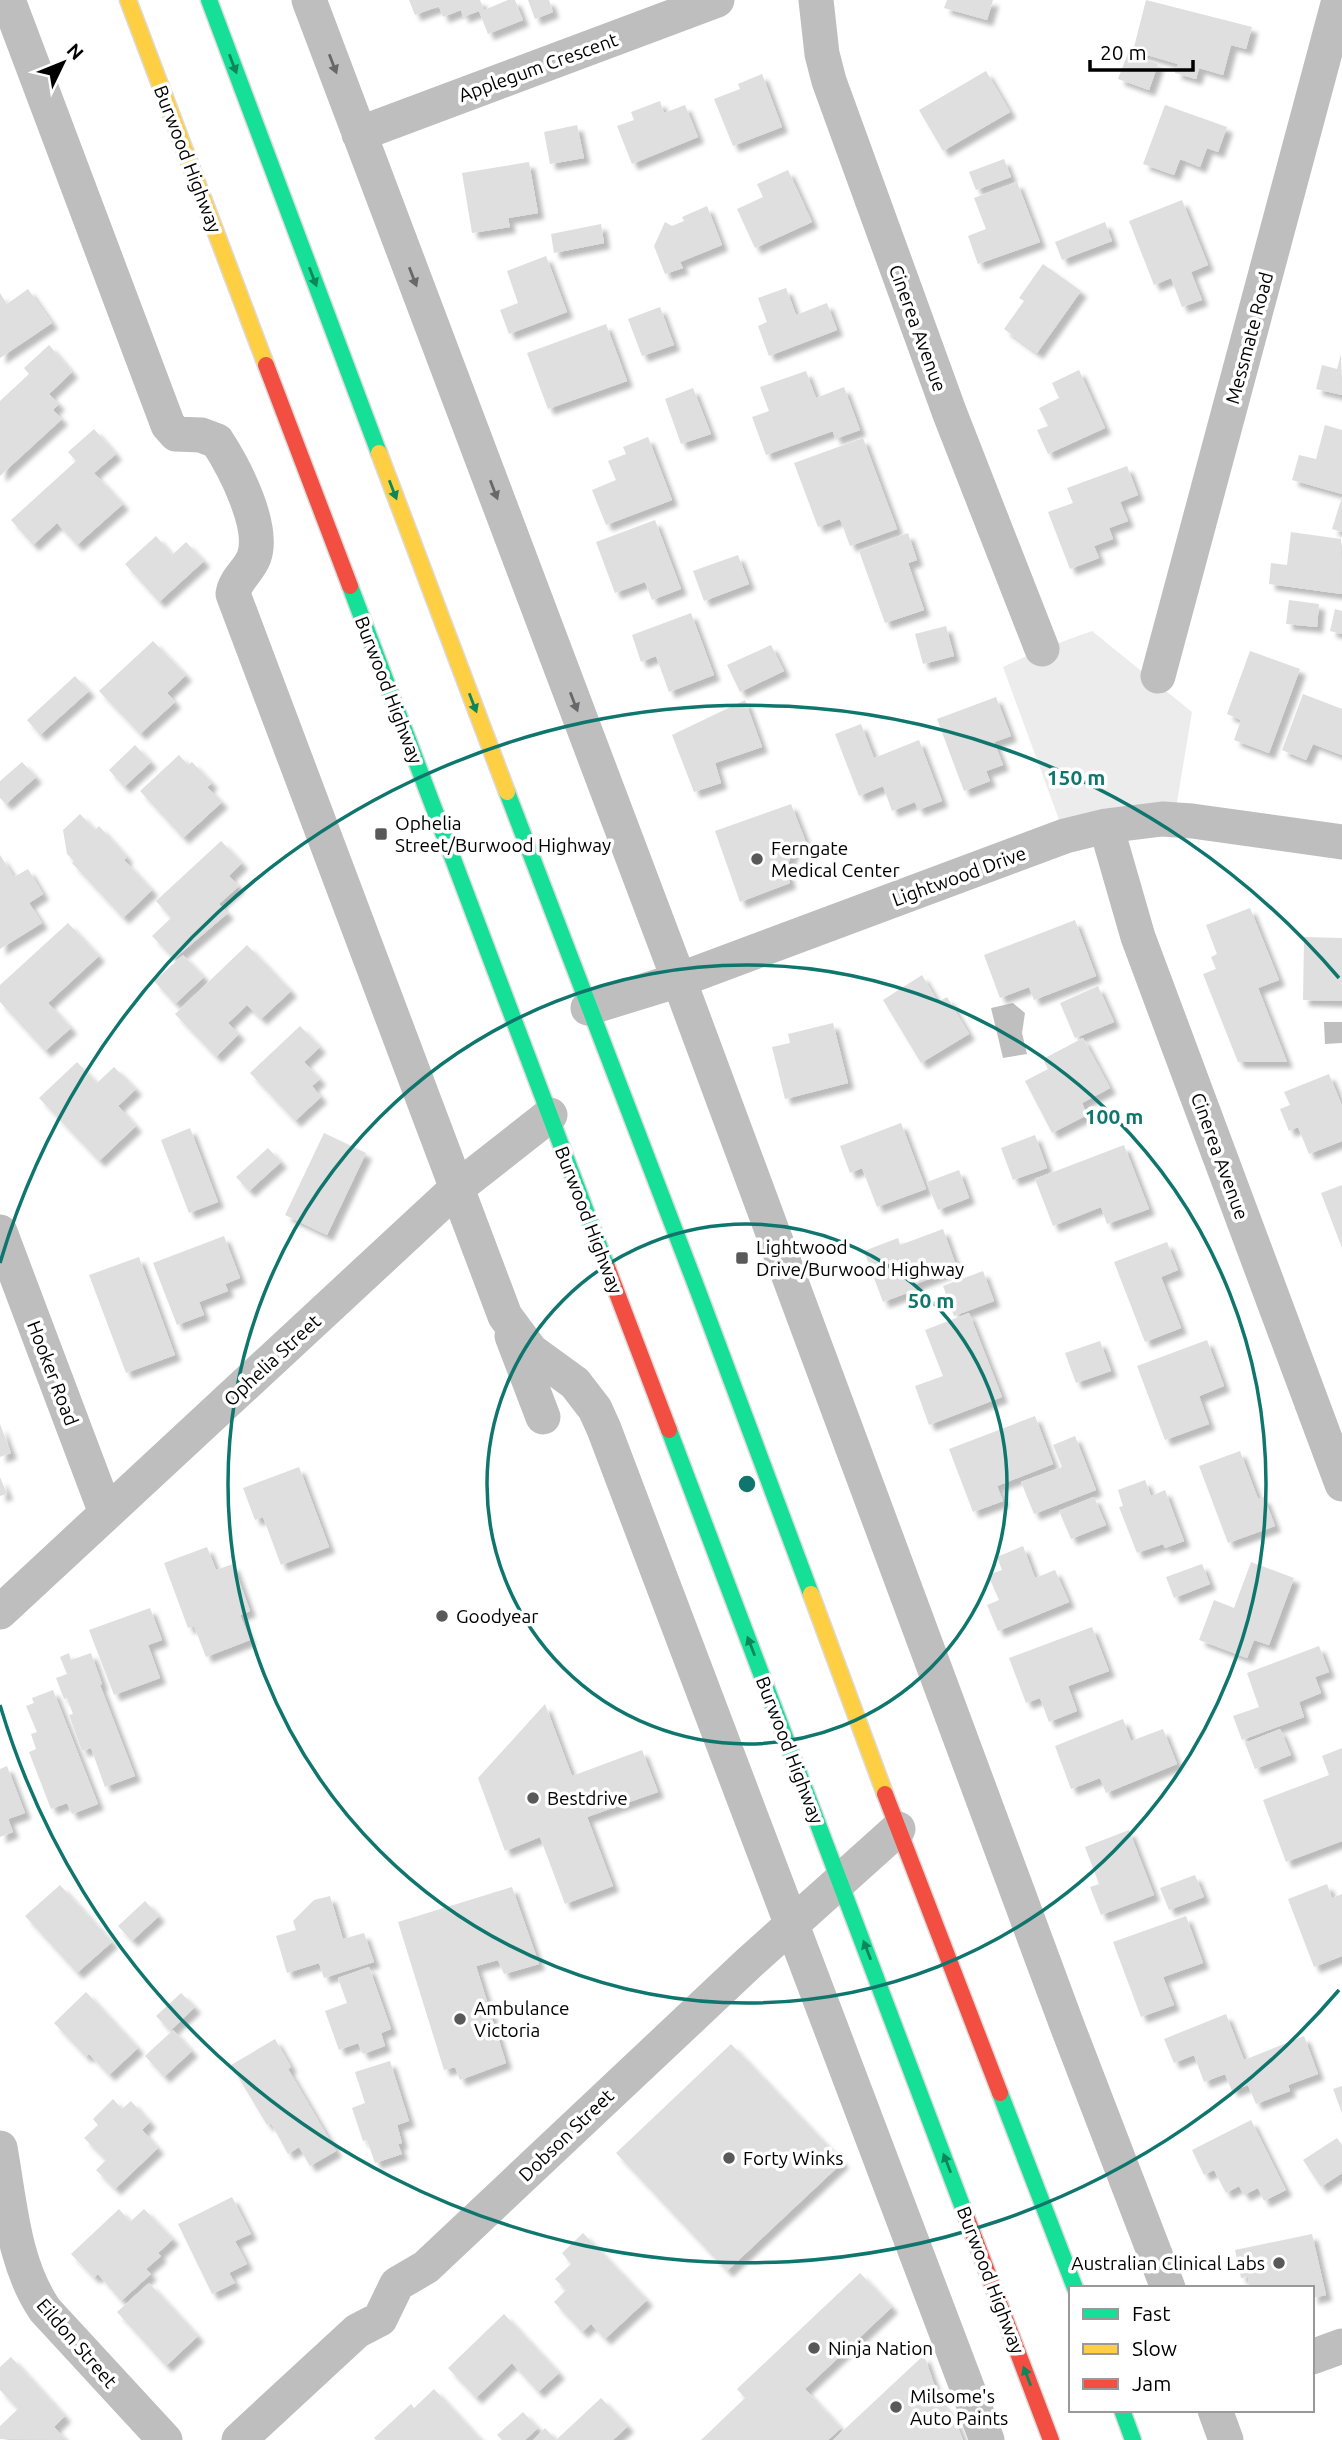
<svg xmlns="http://www.w3.org/2000/svg" width="1342" height="2440" viewBox="0 0 1342 2440" font-family="Ubuntu,sans-serif">
<style>
.green{fill:#ececec}
.water{fill:#bfbfbf}
.building{fill:#dfdfdf;filter:url(#shadow)}
.lines{fill:none;stroke-linecap:round;stroke-linejoin:round}
.fast-casing{stroke:#dbdbdb;stroke-width:19}
.slow-casing{stroke:#dbdbdb;stroke-width:19}
.jam-casing{stroke:#dbdbdb;stroke-width:19}
.street{stroke:#bebebe;stroke-width:35}
.fast{stroke:#16e098;stroke-width:16}
.slow{stroke:#ffcf43;stroke-width:16}
.jam{stroke:#f24e42;stroke-width:16}
.oneway{fill:#0d865b}
.oneway2{fill:#686868}
.ring{fill:none;stroke:#0f766e;stroke-width:3.5}
.poi-dot{fill:#595959;stroke:#fff;stroke-width:2.5}
.labels{text-anchor:middle;dominant-baseline:central;stroke-width:7;stroke-linejoin:round;paint-order:stroke}
.street-label{font-size:19px;fill:#000;stroke:#fff}
.poi-label{font-size:19px;fill:#000;stroke:#fff;text-anchor:start}
.centre{fill:#0f766e;stroke:#fff;stroke-width:3.5}
.ring-label{font-size:21px;text-anchor:middle;font-weight:bold;fill:#0f766e;stroke:#fff;stroke-width:7;stroke-linejoin:round;paint-order:stroke}
</style>
<defs>
<filter id="shadow"><feDropShadow dx="6" dy="6" stdDeviation="2" flood-color="#0004"/></filter>
</defs>
<rect width="100%" height="100%" fill="#fff"/>
<path class="green" d="M1092,631L1192,712L1174,820L1065,836L1003,667L1042,649Z"/>
<path class="water" d="M1013,1003L1025,1013L1022,1033L1027,1054L1003,1058L991,1008Z
M1324,1022H1342V1043L1325,1044Z"/>
<path class="building" d="M409,0H480L484,10L508,0H515L523,20L488,34L479,11L463,17L461,10L443,17L439,6L415,15Z
M528,0H549L553,12L535,19Z
M947,0H993L987,20L944,8Z
M1146,0L1252,27L1246,49L1231,45L1223,75L1199,68L1196,79L1175,73L1178,64L1133,51Z
M1128,53L1158,64L1149,90L1118,79Z
M986,71L1010,112L943,151L919,110Z
M762,74L782,127L733,146L714,99L740,89L738,84Z
M660,101L664,113L685,105L698,137L632,164L617,126L634,120L631,112Z
M1165,105L1227,127L1218,152L1207,148L1200,167L1180,159L1174,175L1143,164Z
M577,125L584,158L550,164L544,132Z
M1004,159L1011,177L976,190L969,172Z
M529,162L538,213L508,218L510,227L472,233L462,173Z
M788,170L812,222L755,248L737,209L763,197L757,184Z
M1017,182L1040,242L978,264L968,236L986,229L974,198Z
M1182,200L1208,265L1191,272L1202,300L1182,307L1171,278L1154,285L1129,221Z
M707,206L722,245L680,262L683,268L665,274L654,246L665,222L672,226L684,221L682,217Z
M1105,222L1112,241L1062,260L1055,242Z
M601,224L604,243L554,253L551,234Z
M546,256L567,312L509,334L500,310L518,303L507,271Z
M1043,264L1081,291L1037,353L1004,329L1024,301L1019,298Z
M786,288L796,315L827,303L837,330L769,356L758,326L767,322L758,298Z
M28,289L52,323L0,358V293L7,304Z
M660,307L674,345L642,356L628,319Z
M606,324L627,381L548,409L527,353Z
M49,345L72,372L49,394L59,404L53,410L62,419L0,476V401L29,374L24,368Z
M1341,354L1342,395L1316,389L1322,365L1337,369Z
M1079,370L1105,428L1048,454L1037,430L1048,426L1039,408L1059,398L1052,383Z
M806,371L816,398L844,387L860,430L835,439L833,431L766,455L752,417L769,411L760,387Z
M693,388L711,434L681,444L665,399Z
M1325,425L1342,430V494L1292,480L1299,455L1316,459Z
M94,429L116,454L94,473L123,504L77,545L57,523L33,545L11,520L76,461L68,452Z
M648,437L672,500L606,525L592,490L616,480L608,461L626,454L623,447Z
M863,438L897,529L850,546L840,519L818,527L794,463Z
M1127,466L1138,495L1120,502L1128,521L1109,528L1113,539L1094,546L1099,558L1070,569L1048,512L1073,503L1067,488Z
M1342,497V532L1332,529Z
M655,520L681,589L652,600L645,582L615,593L596,542Z
M1291,532L1341,539L1342,594L1269,584L1271,563L1287,565Z
M908,533L917,560L908,563L924,610L885,623L859,551Z
M156,536L172,555L186,542L204,561L159,602L125,564Z
M738,555L749,584L704,601L693,571Z
M1289,600L1319,604L1317,627L1286,624Z
M1335,609L1342,611V634L1330,631Z
M691,613L714,675L669,692L656,656L641,662L632,635Z
M946,626L954,656L923,664L915,634Z
M153,641L186,675L167,693L175,702L140,734L99,691Z
M771,645L784,671L740,692L727,665Z
M1250,651L1300,669L1269,753L1234,740L1241,720L1227,714Z
M75,676L89,691L40,735L27,720Z
M1303,694L1342,709V755L1313,744L1306,760L1282,750Z
M996,697L1011,736L994,742L1003,765L986,771L990,781L964,791L937,719Z
M745,700L762,747L715,763L721,783L694,792L672,735Z
M861,724L874,758L919,740L942,801L918,810L915,802L892,811L883,786L859,796L835,734Z
M135,745L151,762L124,787L109,770Z
M179,755L188,765L192,762L212,783L207,787L222,802L183,838L140,791Z
M22,762L36,777L6,804L0,798V781Z
M791,804L807,845L794,850L786,868L790,883L740,902L715,831Z
M80,814L95,830L99,826L127,857L124,860L152,890L123,918L72,863L74,861L67,854L63,830Z
M221,841L242,863L229,876L239,886L219,904L228,913L174,959L152,936L171,918L156,901Z
M0,855L14,877L28,869L43,894L29,903L42,923L0,949Z
M1250,908L1279,980L1258,988L1287,1062H1238L1203,974L1216,969L1211,957L1217,954L1206,925Z
M1075,920L1096,976L1034,1000L1029,987L1000,998L984,955Z
M68,923L99,956L48,1003L71,1028L45,1051L0,1002V985Z
M1304,937L1342,938V1001L1303,1000Z
M247,945L291,991L261,1019L247,1005L228,1023L239,1034L216,1057L175,1014Z
M183,955L204,977L175,1004L154,981Z
M922,975L938,1002L947,997L969,1034L921,1063L883,1000Z
M1098,986L1114,1022L1075,1038L1060,1003Z
M833,1023L848,1083L785,1099L772,1047L790,1043L788,1034Z
M300,1026L320,1047L304,1062L320,1079L312,1086L321,1097L295,1121L250,1073Z
M1083,1038L1110,1088L1082,1103L1087,1115L1052,1133L1025,1081L1048,1069L1043,1059Z
M77,1062L97,1083L114,1067L136,1089L118,1106L136,1126L99,1161L39,1098Z
M1329,1074L1342,1106V1141L1309,1154L1298,1127L1289,1131L1280,1109L1290,1105L1284,1092Z
M901,1123L926,1189L877,1207L862,1168L850,1173L840,1146Z
M190,1128L218,1202L189,1213L161,1140Z
M324,1133L366,1153L327,1235L285,1215Z
M1035,1135L1047,1168L1013,1180L1001,1148Z
M1124,1145L1149,1209L1107,1224L1101,1207L1053,1226L1035,1179Z
M268,1148L281,1162L249,1191L236,1177Z
M959,1170L969,1198L938,1210L927,1182Z
M1342,1185V1248L1321,1193Z
M943,1229L957,1268L916,1284L918,1289L883,1302L864,1251L898,1238L900,1245Z
M224,1236L240,1278L225,1284L228,1291L199,1302L204,1315L177,1325L153,1263Z
M1167,1242L1178,1270L1161,1277L1181,1328L1145,1342L1114,1262Z
M139,1257L175,1355L126,1373L89,1275Z
M983,1271L994,1301L954,1316L943,1286Z
M969,1313L1002,1397L929,1425L915,1386L943,1376L925,1330Z
M1207,1340L1224,1386L1199,1396L1209,1424L1165,1440L1137,1366Z
M1100,1341L1111,1371L1076,1383L1065,1353Z
M1035,1416L1053,1464L997,1486L1003,1501L973,1512L949,1449Z
M0,1424L11,1453L0,1457Z
M1075,1436L1096,1490L1034,1514L1021,1482L1062,1467L1053,1445Z
M1240,1451L1258,1499L1264,1497L1275,1526L1228,1543L1199,1466Z
M299,1467L329,1547L281,1565L263,1517L255,1520L243,1488Z
M0,1477L7,1494L0,1496Z
M1145,1480L1151,1496L1165,1490L1184,1541L1165,1548L1163,1544L1137,1553L1119,1507L1123,1506L1118,1490Z
M1094,1497L1106,1525L1071,1539L1059,1511Z
M1023,1546L1035,1578L1055,1570L1069,1602L998,1631L987,1605L999,1600L988,1575L1002,1570L997,1557Z
M207,1547L216,1570L233,1564L250,1611L240,1615L250,1640L206,1657L194,1626L188,1628L164,1563Z
M1251,1562L1294,1578L1269,1645L1254,1640L1247,1658L1199,1640L1214,1600L1234,1608Z
M1202,1564L1210,1584L1174,1598L1166,1577Z
M150,1608L162,1640L148,1645L160,1678L114,1695L89,1630Z
M1092,1627L1109,1671L1068,1686L1077,1711L1049,1722L1040,1698L1026,1703L1009,1658Z
M1319,1646L1329,1672L1315,1677L1321,1693L1299,1702L1304,1717L1242,1740L1233,1716L1259,1707L1247,1673Z
M69,1653L71,1660L91,1653L102,1684L100,1685L135,1776L105,1787L91,1748L82,1751L69,1715L73,1714L67,1698L64,1699L56,1678L67,1674L60,1657Z
M53,1690L98,1804L72,1814L67,1803L51,1809L29,1752L36,1749L31,1734L37,1732L26,1706L34,1703L32,1698Z
M545,1704L572,1776L642,1750L658,1792L587,1817L613,1886L565,1904L540,1837L505,1851L478,1778Z
M1123,1719L1131,1741L1163,1729L1177,1764L1106,1793L1100,1778L1071,1789L1055,1746Z
M1280,1729L1291,1755L1255,1769L1245,1743Z
M1342,1748V1841L1286,1862L1263,1800L1329,1775L1322,1756Z
M7,1766L25,1813L8,1819L13,1832L0,1837V1769Z
M1129,1830L1154,1895L1101,1915L1090,1887L1099,1884L1085,1847Z
M1195,1875L1204,1897L1169,1910L1160,1888Z
M1327,1884L1332,1898L1342,1894V1956L1314,1967L1288,1899Z
M60,1885L112,1942L77,1973L25,1916Z
M512,1887L539,1964L504,1974L498,1960L476,1966L506,2063L460,2080L455,2067L444,2070L398,1922Z
M330,1896L343,1939L364,1933L374,1962L324,1978L319,1963L287,1973L276,1936L296,1930L293,1921L314,1900Z
M145,1901L159,1916L132,1941L118,1926Z
M1186,1916L1203,1963L1163,1977L1174,2005L1141,2017L1113,1942Z
M369,1967L391,2029L381,2033L385,2046L363,2054L358,2043L339,2050L325,2011L347,2003L338,1978Z
M86,1992L138,2048L109,2075L89,2054L86,2057L54,2023Z
M181,1993L195,2007L170,2031L156,2016Z
M1226,2014L1244,2060L1304,2036L1318,2074L1288,2085L1290,2091L1256,2104L1248,2085L1232,2091L1225,2074L1204,2082L1194,2055L1174,2063L1164,2039Z
M173,2030L192,2051L164,2077L145,2056Z
M275,2039L291,2067L288,2069L336,2151L310,2166L299,2147L288,2154L271,2123L267,2125L231,2065Z
M731,2044L843,2162L727,2271L616,2153Z
M390,2061L409,2121L397,2125L402,2143L398,2144L402,2154L375,2163L367,2140L363,2141L352,2108L365,2103L355,2072Z
M1342,2086V2113L1333,2089Z
M113,2099L122,2109L131,2101L150,2122L142,2130L158,2148L115,2189L96,2170L106,2160L84,2138L98,2125L93,2119Z
M1251,2120L1286,2190L1264,2201L1258,2188L1244,2195L1239,2186L1226,2193L1214,2170L1204,2175L1192,2150Z
M1337,2138L1342,2145V2173L1321,2187L1303,2160Z
M232,2197L251,2234L235,2241L247,2264L229,2273L235,2283L212,2294L178,2224Z
M119,2209L130,2222L144,2209L173,2239L158,2253L161,2256L146,2269L151,2274L121,2301L98,2274L94,2278L71,2254Z
M583,2233L647,2300L605,2339L591,2324L582,2332L554,2302L566,2290L555,2279L571,2264L562,2253Z
M1312,2234L1326,2295L1312,2298V2288H1250L1248,2277L1241,2278L1235,2250Z
M860,2273L892,2307L805,2389L841,2428L828,2440H701L745,2398L737,2389Z
M149,2283L198,2336L166,2366L117,2312Z
M504,2314L559,2373L538,2392L512,2363L476,2398L448,2368Z
M924,2355L940,2401L954,2418L963,2440H833Z
M11,2357L65,2416L54,2427L66,2440L0,2439V2426L18,2409L0,2390V2367Z
M434,2389L481,2440H376L374,2438L411,2404L414,2408Z
M601,2398L628,2426L613,2440H556Z
M523,2412L538,2428L525,2440H502L497,2435Z
M545,2428L556,2440H533Z"/>
<g class="lines">
<defs>
<path id="fast" d="M209,0L379,453
M350,586L607,1267
M507,792L698,1291L811,1594
M669,1430L966,2216
M1000,2093L1075,2288
M1122,2410L1133,2440"/>
<path id="slow" d="M128,0L266,365
M379,453L507,792
M811,1594L885,1794"/>
<path id="jam" d="M266,365L350,586
M607,1267L669,1430
M885,1794L1000,2093
M966,2216L1051,2440"/>
</defs>
<use href="#fast" class="fast-casing"/>
<use href="#slow" class="slow-casing"/>
<use href="#jam" class="jam-casing"/>
<path class="street" d="M8,0L168,425L176,434L201,435L217,441C234,467 265,526 254,557C249,571 235,579 233,594L505,1316L531,1351L575,1383L595,1409L604,1429L987,2440
M309,0L679,980L1068,2028L1168,2288
M816,0L822,54L829,81L950,414L1042,649
M359,134L717,0
M1158,676L1339,0
M1106,826L1138,937L1342,1484
M588,1008L679,980L1065,836L1106,826L1162,819L1192,821L1342,842
M0,1232L106,1513
M512,1336L543,1417
M0,1612L457,1188L550,1115
M0,2148C10,2203 13,2263 45,2310L165,2440
M1312,2357L1342,2346
M1215,2410L1226,2440
M239,2440L357,2331L380,2319L397,2284L426,2267L750,1962L898,1829"/>
<use href="#fast" class="fast"/>
<use href="#slow" class="slow"/>
<use href="#jam" class="jam"/>
</g>
<defs><path id="oneway-solid" d="M-6-.8H1V-3.2L6.5 0L1 3.2V.8H-6Z" transform="scale(1.75)"/></defs>
<g class="oneway">
<use href="#oneway-solid" transform="translate(233 64) rotate(69)"/>
<use href="#oneway-solid" transform="translate(313 277) rotate(69)"/>
<use href="#oneway-solid" transform="translate(393 490) rotate(69)"/>
<use href="#oneway-solid" transform="translate(473 703) rotate(69)"/>
<use href="#oneway-solid" transform="translate(751 1646) rotate(-111)"/>
<use href="#oneway-solid" transform="translate(867 1950) rotate(-111)"/>
<use href="#oneway-solid" transform="translate(947 2163) rotate(-111)"/>
<use href="#oneway-solid" transform="translate(1027 2376) rotate(-111)"/>
</g>
<g class="oneway2">
<use href="#oneway-solid" transform="translate(333 64) rotate(69)"/>
<use href="#oneway-solid" transform="translate(413 277) rotate(69)"/>
<use href="#oneway-solid" transform="translate(494 490) rotate(69)"/>
<use href="#oneway-solid" transform="translate(574 702) rotate(69)"/>
</g>
<g class="ring">
<circle cx="747" cy="1484" r="260"/>
<circle cx="747" cy="1484" r="519"/>
<path d="M1339 1990A779 779 0 0 1 0 1705M0 1263A779 779 0 0 1 1339 978"/>
</g>
<g class="poi-dot">
<rect x="374" y="827" width="14" height="14" rx="3.5"/>
<circle cx="757" cy="859" r="7"/>
<rect x="735" y="1251" width="14" height="14" rx="3.5"/>
<circle cx="442" cy="1616" r="7"/>
<circle cx="533" cy="1798" r="7"/>
<circle cx="460" cy="2019" r="7"/>
<circle cx="729" cy="2158" r="7"/>
<circle cx="1279" cy="2263" r="7"/>
<circle cx="814" cy="2348" r="7"/>
<circle cx="896" cy="2407" r="7"/>
</g>
<g class="labels">
<g class="street-label">
<text transform="translate(538 67) rotate(-20)">Applegum Crescent</text>
<text transform="translate(188 159) rotate(69)">Burwood Highway</text>
<text transform="translate(918 328) rotate(70)">Cinerea Avenue</text>
<text transform="translate(1249 338) rotate(-75)">Messmate Road</text>
<text transform="translate(389 690) rotate(69)">Burwood Highway</text>
<text transform="translate(959 876) rotate(-20)">Lightwood Drive</text>
<text transform="translate(1220 1156) rotate(70)">Cinerea Avenue</text>
<text transform="translate(589 1220) rotate(69)">Burwood Highway</text>
<text transform="translate(272 1360) rotate(-43)">Ophelia Street</text>
<text transform="translate(53 1373) rotate(69)">Hooker Road</text>
<text transform="translate(790 1750) rotate(69)">Burwood Highway</text>
<text transform="translate(566 2135) rotate(-44)">Dobson Street</text>
<text transform="translate(991 2280) rotate(69)">Burwood Highway</text>
<text transform="translate(77 2343) rotate(49)">Eildon Street</text>
</g>
<g class="poi-label">
<text x="395" y="823">Ophelia<tspan x="395" dy="22">Street/Burwood Highway</tspan></text>
<text x="771" y="848">Ferngate<tspan x="771" dy="22">Medical Center</tspan></text>
<text x="756" y="1247">Lightwood<tspan x="756" dy="22">Drive/Burwood Highway</tspan></text>
<text x="456" y="1616">Goodyear</text>
<text x="547" y="1798">Bestdrive</text>
<text x="474" y="2008">Ambulance<tspan x="474" dy="22">Victoria</tspan></text>
<text x="743" y="2158">Forty Winks</text>
<text x="1265" y="2263" text-anchor="end">Australian Clinical Labs</text>
<text x="828" y="2348">Ninja Nation</text>
<text x="910" y="2396">Milsome's<tspan x="910" dy="22">Auto Paints</tspan></text>
</g>
</g>
<circle cx="747" cy="1484" r="10" class="centre"/>
<g class="ring-label">
<text x="1076" y="785">150 m</text>
<text x="1114" y="1124">100 m</text>
<text x="931" y="1308">50 m</text>
</g>
<rect x="1069" y="2286" width="245" height="126" fill="#ffffff" stroke="#999999" stroke-width="2"/>
<rect x="1083" y="2309" width="35" height="10" fill="#16e098" stroke="#999999" stroke-width="2"/>
<text x="1132" y="2321" font-size="21" fill="#000000">Fast</text>
<rect x="1083" y="2344" width="35" height="10" fill="#ffcf43" stroke="#999999" stroke-width="2"/>
<text x="1132" y="2356" font-size="21" fill="#000000">Slow</text>
<rect x="1083" y="2379" width="35" height="10" fill="#f24e42" stroke="#999999" stroke-width="2"/>
<text x="1132" y="2391" font-size="21" fill="#000000">Jam</text>
<g transform="translate(63 63) rotate(47)" stroke="#ffffff" stroke-width="5" paint-order="stroke">
<path d="M0-5L12 26L0 18L-12 26Z" fill="#000000"/>
<text y="-10" font-size="19" font-weight="bold" text-anchor="middle" fill="#000000">N</text>
</g>
<path d="M1090 60v10h103v-10" fill="none" stroke="#000000" stroke-width="3.5"/>
<text x="1100" y="60" font-size="21" fill="#000000" stroke="#ffffff" stroke-width="5" paint-order="stroke">20 m</text>
</svg>
